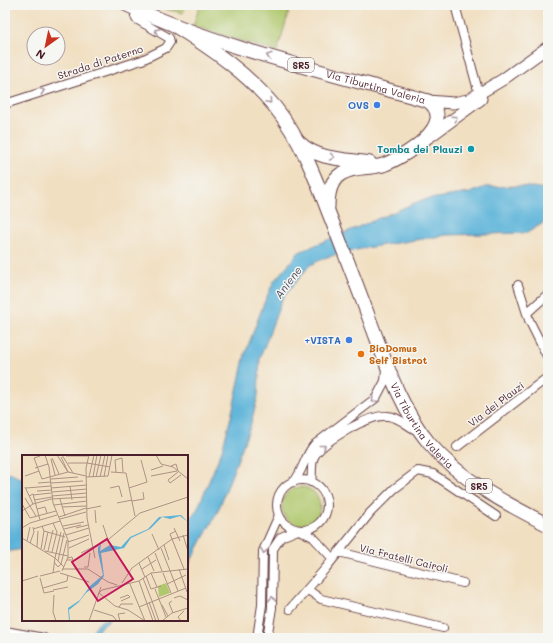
<svg xmlns="http://www.w3.org/2000/svg" width="553" height="643" viewBox="0 0 553 643" font-family="Mali,sans-serif">
<style>
.green{fill:#b0c86d;stroke:#7d744c}
.water{fill:#5cb3d9;stroke:#536982}
.lines{fill:none;stroke-linecap:round;stroke-linejoin:round}
.street-casing{stroke:#633c42;stroke-width:10}
.secondary-casing{stroke:#633c42;stroke-width:13}
.primary-casing{stroke:#633c42;stroke-width:15}
.street{stroke:#fff;stroke-width:8}
.secondary{stroke:#fff;stroke-width:11}
.primary{stroke:#fff;stroke-width:13}
.oneway{stroke:#ae9aa0}
.shop-dot{fill:#3f7fe0;stroke:#f6f6f2;stroke-width:1.5}
.culture-dot{fill:#0f9aa8;stroke:#f6f6f2;stroke-width:1.5}
.food-dot{fill:#e8710a;stroke:#f6f6f2;stroke-width:1.5}
.labels{text-anchor:middle;dominant-baseline:central;stroke-width:3;stroke-linejoin:round;paint-order:stroke}
.shield{fill:#f6f6f2;stroke:#7e6067;stroke-width:1}
.shield-label{font-size:9px;font-weight:bold;fill:#4a1f2b}
.street-label{font-size:10px;fill:#4a1f2b;stroke:#f6f6f2}
.shop-label{font-size:10px;font-weight:bold;fill:#366cbe;stroke:#f6f6f2;text-anchor:end}
.culture-label{font-size:10px;font-weight:bold;fill:#0d838f;stroke:#f6f6f2;text-anchor:end}
.food-label{font-size:10px;font-weight:bold;fill:#c56008;stroke:#f6f6f2;text-anchor:start}
.water-label{font-size:11px;font-style:italic;fill:#505368;stroke:#f6f6f2}
.inset-road{fill:none;stroke:#ae9285;stroke-width:1}
.view{fill:#c2185b;fill-opacity:0.15;stroke:#c2185b;stroke-width:2}
.inset-edge{fill:none;stroke:#4a1f2b;stroke-width:2}
</style>
<rect width="100%" height="100%" fill="#f6f6f2"/>
<filter id="ink" filterUnits="userSpaceOnUse"><feTurbulence type="fractalNoise" baseFrequency=".025" numOctaves="2"/><feDisplacementMap in="SourceGraphic" scale="8" xChannelSelector="R" yChannelSelector="G"/><feConvolveMatrix kernelMatrix="1 2 1 2 8 2 1 2 1" color-interpolation-filters="sRGB"/></filter>
<filter id="wash" filterUnits="userSpaceOnUse"><feTurbulence type="fractalNoise" baseFrequency=".012" numOctaves="4" result="noise"/><feDisplacementMap in="SourceGraphic" scale="16" xChannelSelector="R" yChannelSelector="G"/><feGaussianBlur stdDeviation="0.9" result="paint"/><feColorMatrix in="noise" values="0 0 0 0 0 0 0 0 0 0 0 0 0 0 0 0 0 1.4 0 .05"/><feComposite in="paint" operator="in"/></filter>
<g filter="url(#wash)">
<rect width="100%" height="100%" fill="#f1dfc1"/>
<path class="green" d="M166,5H186L183,13L165,9Z
M200,5H291L277,52L193,26Z
M282 506a19 19 0 1 1 38 0a19 19 0 1 1-38 0Z"/>
<path class="water" d="M519,186L548,189V220L527,233L447,235L365,248L327,257L310,265L282,299L260,358L258,396L250,427L218,511L187,568V521L197,510L222,450L231,417L245,354L264,303L274,281L299,252L422,200L470,193L485,187Z
M5,470L23,480V549L5,552Z
M102,620H111L99,628L96,638H91L94,628Z"/>
</g>
<g filter="url(#ink)">
<g class="lines">
<defs>
<path id="street" d="M455,5L479,94
M5,104L142,60L166,48L170,42L169,38L136,19L135,16L138,10
M518,285L529,320L548,358
M527,313L548,294
M457,447L548,377
M277 505a25 25 0 1 1 50 0a25 25 0 1 1-50 0Z
M294,482C303,470 305,456 314,445L376,398L385,381L386,369
M311,482C313,473 310,463 315,455C325,440 370,414 388,416C400,417 408,427 418,431
M301,531L313,537L333,559
M339,552L463,583
M308,590L321,599L443,628
M290,609L325,569L370,513L394,489L418,471L433,474L496,516
M5,631L44,638
M257,638L262,605L263,551L279,515
M267,638L272,608L273,549L281,537L298,530"/>
<path id="secondary" d="M428,101L453,103L468,100L502,80L548,47
M429,137L481,99"/>
<g id="primary">
<path id="s1" d="M127,5C220,48 329,73 428,101C459,124 403,158 383,165C369,169 354,166 341,174C330,181 328,196 328,207"/>
<path id="s2" d="M175,26C212,49 247,73 275,107C300,138 314,174 328,211C343,249 358,288 372,326C387,366 401,409 429,443C460,480 505,503 548,525"/>
<path d="M300,143C317,160 347,159 370,163"/>
</g>
</defs>
<use href="#street" class="street-casing"/>
<use href="#secondary" class="secondary-casing"/>
<use href="#primary" class="primary-casing"/>
<use href="#street" class="street"/>
<use href="#secondary" class="secondary"/>
<use href="#primary" class="primary"/>
</g>
<defs><path id="oneway-chevron" d="M-2-3.5L2.5 0L-2 3.5" fill="none" stroke-width="1.6" stroke-linecap="round" stroke-linejoin="round"/></defs>
<g class="oneway">
<use href="#oneway-chevron" transform="translate(157 31) rotate(-154)"/>
<use href="#oneway-chevron" transform="translate(269 56) rotate(-162)"/>
<use href="#oneway-chevron" transform="translate(42 91) rotate(-18)"/>
<use href="#oneway-chevron" transform="translate(269 101) rotate(49)"/>
<use href="#oneway-chevron" transform="translate(455 118) rotate(-36)"/>
<use href="#oneway-chevron" transform="translate(332 157) rotate(9)"/>
<use href="#oneway-chevron" transform="translate(374 400) rotate(133)"/>
<use href="#oneway-chevron" transform="translate(323 447) rotate(-38)"/>
<use href="#oneway-chevron" transform="translate(264 551) rotate(100)"/>
<use href="#oneway-chevron" transform="translate(272 599) rotate(-89)"/>
</g>
</g>
<g class="shop-dot">
<circle cx="377" cy="105" r="4"/>
<circle cx="349" cy="340" r="4"/>
</g>
<circle class="culture-dot" cx="471" cy="149" r="4"/>
<circle class="food-dot" cx="361" cy="354" r="4"/>
<g class="labels">
<g class="shield">
<rect x="288" y="58" width="26" height="14" rx="3"/>
<rect x="466" y="479" width="26" height="14" rx="3"/>
</g>
<g class="shield-label">
<text x="301" y="65">SR5</text>
<text x="479" y="486">SR5</text>
</g>
<g class="street-label">
<text transform="translate(100 62) rotate(-18)">Strada di Paterno</text>
<text stroke="none"><textPath href="#s1" startOffset="262">Via Tiburtina Valeria</textPath></text>
<text transform="translate(496 404) rotate(-37)">Via dei Plauzi</text>
<text stroke="none"><textPath href="#s2" startOffset="482">Via Tiburtina Valeria</textPath></text>
<text transform="translate(404 558) rotate(14)">Via Fratelli Cairoli</text>
</g>
<g class="shop-label">
<text x="369" y="105">OVS</text>
<text x="341" y="340">+VISTA</text>
</g>
<g class="culture-label">
<text x="463" y="149">Tomba dei Plauzi</text>
</g>
<g class="food-label">
<text x="369" y="348">BioDomus<tspan x="369" dy="12">Self Bistrot</tspan></text>
</g>
<g class="water-label">
<text transform="translate(288 282) rotate(-53)">Aniene</text>
</g>
</g>
<g transform="translate(22 455)">
<rect width="166" height="166" fill="#f1dfc1"/>
<path d="M144,128L148,138L137,142L136,131Z" fill="#b0c86d"/>
<path d="M159,60L166,67L158,61L148,64L140,62L128,74L109,83L102,93L79,98L82,121L76,129L64,138L57,147L47,155L48,166H47L46,153L58,145L68,131L81,120L76,97V92L79,89L78,96L88,90L99,92L108,82L126,74L137,62Z" fill="#5cb3d9"/>
<path class="inset-road" d="M23,0L27,12L31,48L46,85V102L40,116M35,0L46,17M40,0L51,18M67,0L64,13L65,63L73,103M134,0L139,9L151,12L166,24M18,1L12,3L20,24L46,17L64,21M44,1H66M39,2L46,17M30,3L37,19M29,4L33,20M46,8H65L88,12M149,11L154,9L156,16M13,13L26,9M129,15L141,11M89,17L104,18L113,61M94,17L93,5L100,3L101,17M156,17L146,25L148,28L159,20M3,21L17,16M129,21L155,16M64,22L86,21L90,0M67,22L72,0M71,22L75,0M74,22L79,0M78,22L83,0M82,22L86,0M29,24L56,22M16,28L29,27M29,28L61,26M48,31L50,45M3,32L11,49M4,33L29,31M29,33L65,30M88,33L97,31L100,42M107,33L125,27L119,5M15,36L30,35M30,37L65,34M11,40L29,38M7,41L11,39L18,65M30,41L65,38M3,43L14,61M38,44L43,61M12,45L30,42M110,46L122,44L121,37M95,48L110,45M0,49L8,63L34,56M32,50L65,46M40,52L65,51M15,54L23,52L25,58M64,54L79,51M73,55L74,68M0,56L11,49L29,44L65,42M37,62L64,53M38,64L64,57M81,70L86,85M20,71L22,76L43,82M41,71L62,67M0,73L8,68L35,60M54,73L66,70M152,73L158,86M11,74L38,66M42,74L59,70M154,76L148,79L162,114M130,79L137,95M44,80L67,73M161,80L166,96M0,83L33,103L42,112M5,86L8,72M46,87L67,80M8,88L12,77L11,72M142,90L147,105M15,92L16,76M47,93L67,84M139,93L156,136M19,94L22,76M22,95L26,77M23,96L46,101M26,96L31,75M30,97L35,77L31,68M59,98L87,84L118,58L166,42M133,98L140,116M126,102L132,116M33,103L39,77M45,105H51L50,102L46,103M36,106L42,78M32,107L36,112L39,109L45,85M117,108L123,122M62,112H66L68,98M40,114H66L86,127L95,130M120,114L134,105M157,114L165,137M31,118L33,103M38,118L67,127M129,118L135,132M141,118L149,138M18,121L38,116M124,121L129,134L139,131M18,123L22,138L32,136M121,123L130,146M0,126L16,121M117,126L131,166M100,128L110,113L150,84L166,80M108,129L123,166M145,129L164,120M21,133L45,126L46,120M133,134L144,162M31,135L46,132M77,138L93,151L106,155L123,166M76,139L80,135L117,126L129,118L166,114M32,140L31,157L34,166M98,143L106,140L108,142L99,146M152,143L158,141L166,145M130,146L137,166M150,146L147,148L151,158M127,147L134,166M140,150L146,161M97,152L99,149H111M117,152L164,133M72,155L91,161L95,166M67,166L79,132M98,166L96,159L103,158M140,166L150,158L166,153M159,166L156,162L162,156"/>
<path class="view" d="M85,84L111,124L76,146L50,107Z"/>
<rect width="166" height="166" class="inset-edge"/>
</g>
<rect width="553" height="643" fill="none" stroke="#f6f6f2" stroke-width="20"/>
<g transform="translate(46 46) rotate(213)"><circle r="19" fill="#f6f6f2" stroke="#b1a0a2"/>
<path d="M0-3L7 15L0 10L-7 15Z" fill="#c8321e"/>
<text y="-6" font-size="11" font-weight="bold" text-anchor="middle" fill="#4a1f2b">N</text>
</g>
</svg>
